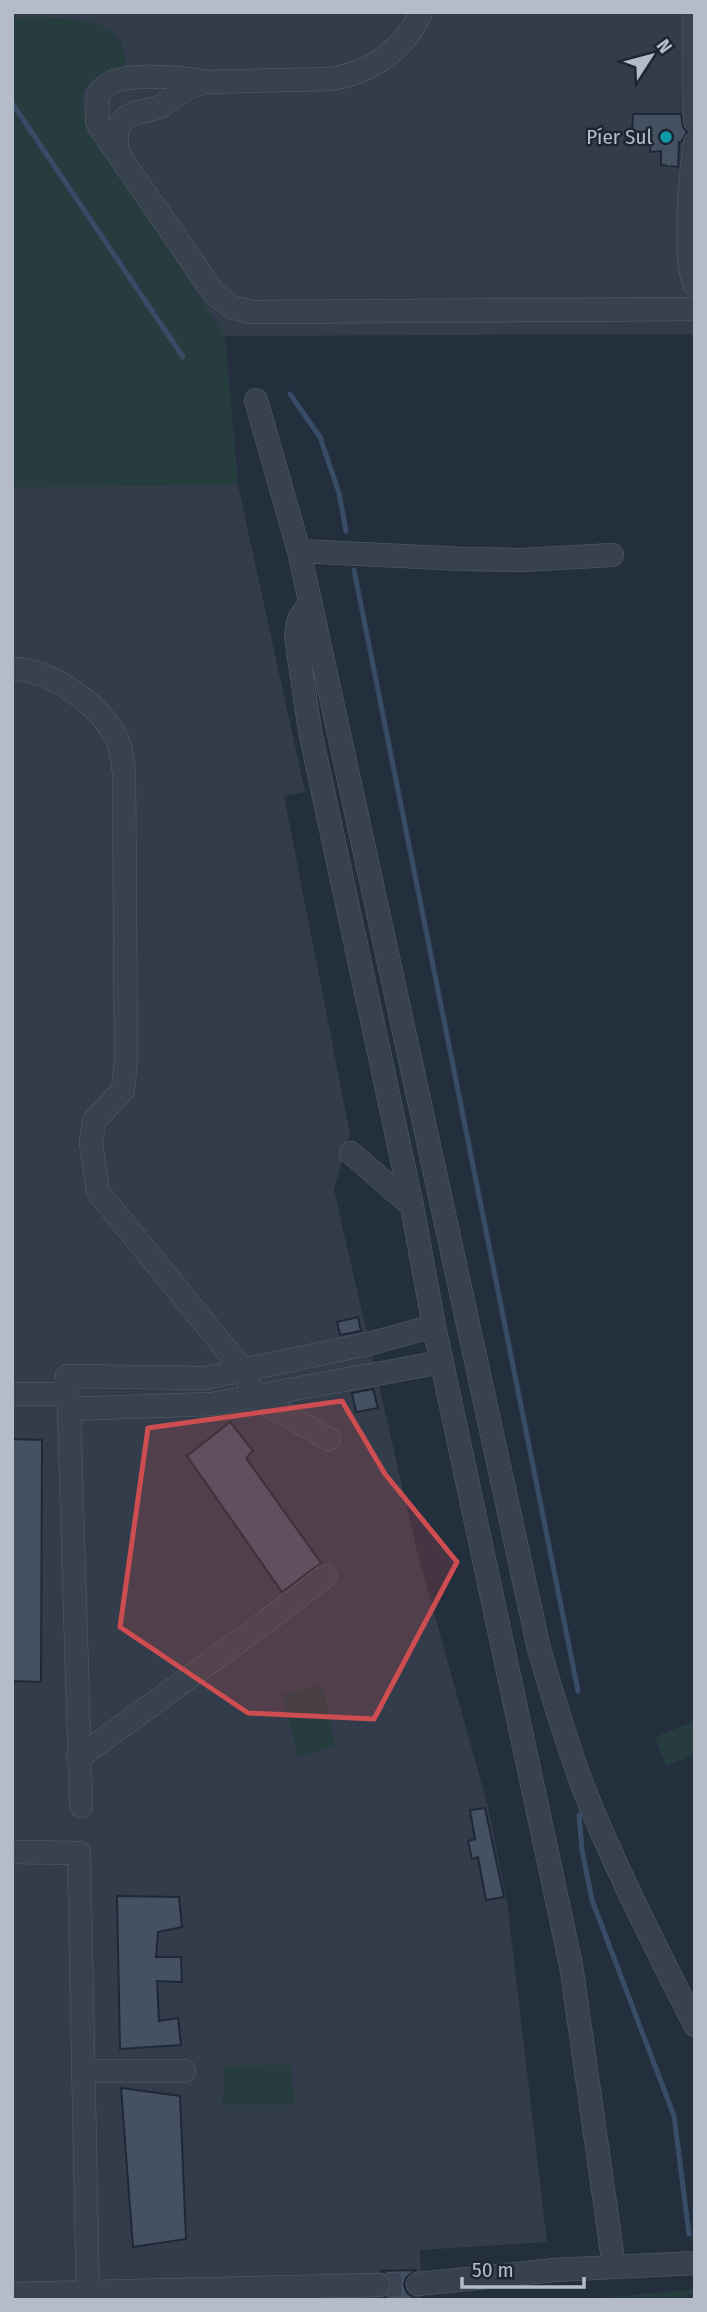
<svg xmlns="http://www.w3.org/2000/svg" width="707" height="2312" viewBox="0 0 707 2312" font-family="'Fira Sans Condensed',sans-serif">
<style>
.airport{fill:#323c4b}
.green{fill:#263c3f}
.lines{fill:none;stroke-linecap:round;stroke-linejoin:round}
.stream{stroke:#394c67;stroke-width:5}
.building{fill:#455162;stroke:#1f2835;stroke-width:2}
.minor-tunnel{stroke:#3a4453;stroke-width:23;stroke-dasharray:23 11;stroke-linecap:butt}
.minor-casing{stroke:#565f6c;stroke-width:24}
.path{stroke:#44595c;stroke-width:2.5;stroke-dasharray:5 5;stroke-linecap:butt}
.minor{stroke:#38414e;stroke-width:23}
.marked{fill:#ce4d50;fill-opacity:0.2;stroke:#ce4d50;stroke-width:5;stroke-linejoin:round}
.culture-dot{fill:#0f9aa8;stroke:#1d2633;stroke-width:2.5}
.labels{text-anchor:middle;dominant-baseline:central;stroke-width:5;stroke-linejoin:round;paint-order:stroke}
.poi-label{font-size:21px;fill:#b4bcc9;stroke:#1d2633;text-anchor:end}
</style>
<rect width="100%" height="100%" fill="#242f3e"/>
<path class="airport" d="M12,12H695V334L225,336L238,485L305,792L284,796L350,1134L334,1190L418,1555L487,1803L507,1901L547,2242L420,2250L422,2300H12Z"/>
<path class="green" d="M12,18C39,18 95,15 115,34C125,43 126,58 125,71C85,77 75,87 88,126L225,336L238,485L12,487Z
M323,1685L335,1746L298,1757L282,1694Z
M695,1721V1755L666,1766L655,1737Z
M291,2065L295,2105H223L224,2066Z
M695,2289V2296L688,2295L687,2300H580Z"/>
<g class="lines">
<path class="stream" d="M12,103L183,357
M290,394L320,437L339,493L346,531
M354,570L578,1691
M579,1815L582,1850L592,1900L674,2116L689,2234
M693,2300L694,2298"/>
</g>
<path class="building" d="M633,114H681L683,127L687,132L681,142H679L678,167L661,165V151L650,152V143L642,144L632,133Z
M358,1317L361,1331L340,1335L337,1322Z
M373,1389L378,1408L356,1412L352,1393Z
M230,1422L253,1451L246,1458L321,1563L282,1592L187,1456Z
M12,1439L42,1440L41,1682L12,1681Z
M485,1808L504,1897L486,1900L478,1857L472,1859L468,1841L475,1839L470,1810Z
M117,1896L179,1897L182,1927L158,1932L156,1957H181L182,1982L157,1981L159,2021L178,2018L181,2045L120,2049Z
M121,2088L180,2096L186,2239L133,2247Z
M415,2270L406,2278L404,2285L407,2293L418,2300H383L391,2291L392,2284L390,2277L382,2271Z"/>
<g class="lines">
<path class="minor-tunnel" d="M378,2285L418,2284"/>
<defs>
<path id="minor" d="M694,12L695,121
M205,82C184,77 129,73 110,83C104,86 101,90 98,95L97,121L100,128L214,293L231,307L251,312L695,309
M695,143C691,175 682,258 695,285
M120,156C113,137 116,117 139,112C146,110 154,110 161,106C179,95 182,88 205,82L330,79C371,73 404,50 421,12
M256,400L299,551L539,1649C553,1697 567,1745 585,1792C617,1871 656,1948 695,2025
M299,551L464,559L522,560L612,555
M311,605C299,615 297,622 296,637L310,731L412,1206L434,1326L571,1965L614,2266
M12,669C50,669 97,703 115,735C121,744 122,760 124,772L126,1059L123,1090L94,1121L91,1143L98,1192L243,1370L254,1397L329,1439
M351,1153L412,1206
M12,1394H66
M69,1409L212,1404L442,1362
M78,1758L264,1623L325,1576
M81,1806L69,1409L66,1394L67,1376L205,1378L372,1343L434,1326
M12,1852L79,1853L88,2300
M84,2071H184
M418,2284L555,2270L695,2263
M12,2294L378,2285"/>
</defs>
<use href="#minor" class="minor-casing"/>
<path class="path" d="M632,133L677,131
M669,166L671,131"/>
<use href="#minor" class="minor"/>
</g>
<path class="marked" d="M342,1401L385,1474L457,1562L374,1719L248,1713L120,1627L148,1428Z"/>
<circle class="culture-dot" cx="666" cy="137" r="7"/>
<g class="labels">
<g class="poi-label">
<text x="652" y="137">Píer Sul</text>
</g>
</g>
<rect width="707" height="2312" fill="none" stroke="#b4bcc9" stroke-width="28"/>
<g transform="translate(651 56) rotate(54)" stroke="#1d2633" stroke-width="5" paint-order="stroke">
<path d="M0-5L12 26L0 18L-12 26Z" fill="#b4bcc9"/>
<text y="-10" font-size="19" font-weight="bold" text-anchor="middle" fill="#b4bcc9">N</text>
</g>
<path d="M462 2277v10h122v-10" fill="none" stroke="#b4bcc9" stroke-width="3.5"/>
<text x="472" y="2277" font-size="21" fill="#b4bcc9" stroke="#1d2633" stroke-width="5" paint-order="stroke">50 m</text>
</svg>
